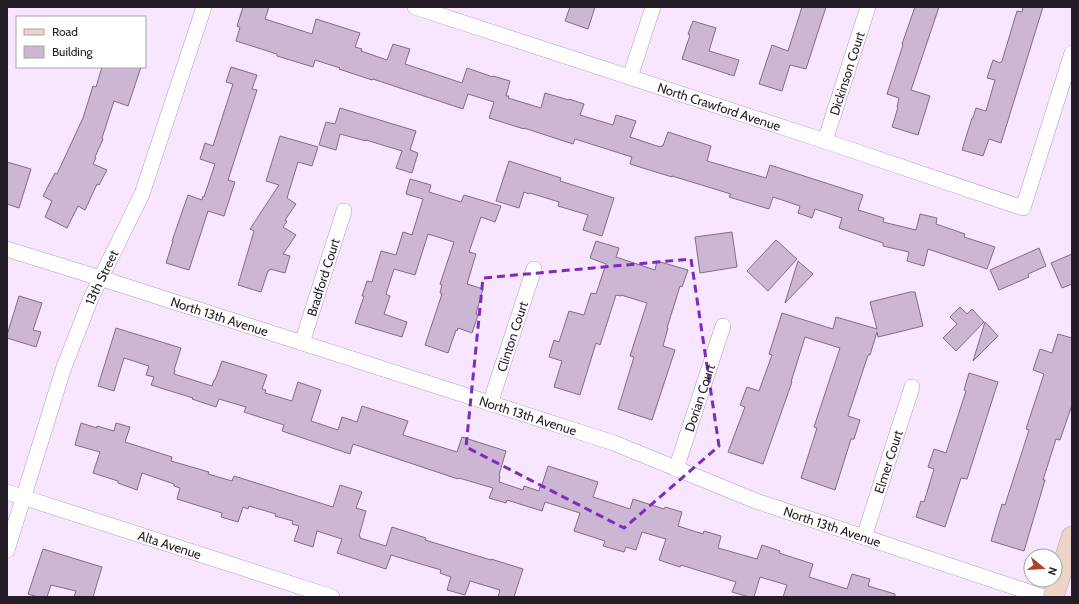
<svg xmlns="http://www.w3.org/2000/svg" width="1079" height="604" viewBox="0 0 1079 604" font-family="Cabin,sans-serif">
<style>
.building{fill:#ccb6d4;stroke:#816c88}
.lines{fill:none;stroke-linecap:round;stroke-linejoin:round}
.street-casing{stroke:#b49ebc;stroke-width:16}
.secondary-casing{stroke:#b49ebc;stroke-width:22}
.street{stroke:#fff;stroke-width:15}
.secondary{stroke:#ecd5c7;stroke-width:21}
.marked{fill:none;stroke:#7b2cbf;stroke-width:3;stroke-dasharray:8 5;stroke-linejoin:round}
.labels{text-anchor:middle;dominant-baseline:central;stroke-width:3;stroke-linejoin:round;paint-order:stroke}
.street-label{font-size:13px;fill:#241c27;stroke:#fff}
</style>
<rect width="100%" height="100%" fill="#f8e5ff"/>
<path class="building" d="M243,7H269L265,19L312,34L316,19L360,33L355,47L362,49L361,51L387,60L393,44L410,49L405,64L462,83L467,68L493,77V76L510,81L506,96H509L508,98L541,108L545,93L569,100V99L584,104L580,115L613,125L616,115L636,121L630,137L660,147L661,146H663L668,132L711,146L707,161L766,178L770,165L863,195L858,210L884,218L883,222L916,230L920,214L937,218L936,224L965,234L964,237L995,247L987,269L928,249L924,266L907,261L909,252L883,246V243L839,228L842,218L815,209L812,218L798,213L800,206L773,197L769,209L729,197L731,194L672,176V177L630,164L632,157L575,139L573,144L524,128V129L489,118L494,102L468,94L463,109L373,79L372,80L339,69L340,68L315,60L313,67L277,56V54L236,41L240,27L237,26Z
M570,7H595L588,29L565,21Z
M802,7H826L806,69L790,65L782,91L759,84L772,45L788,51Z
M915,7H939L911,90L930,96L918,135L892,127L898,107H897L899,98L887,94L903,45L902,44Z
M1023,7H1043L1001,143L989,139L983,156L962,150L972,118H973L976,108L986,111L995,80L987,78L993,60L1000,63L1002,61L1017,11L1022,12Z
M693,21L716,28L709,51L739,60L734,76L682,59L690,35L688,34Z
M102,67H141L128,106L114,101L102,138L103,139L95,157L96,158L93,164L107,170L99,185L97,184L85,210L78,206L67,228L45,217L52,201L43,196L55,173L57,174L83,118L93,86L96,87Z
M231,67L257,75L252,89L257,90L228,180L235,182L224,216L208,211L189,270L166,263L173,241H172L188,195L202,200L203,196L204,197L215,164L200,159L205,143L213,146L233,84L226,82Z
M340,108L416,131L410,150L418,153L412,173L396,168L402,151L366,140V141L340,134L336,150L319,145L326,122L335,124Z
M280,136L318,147L312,166L298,162L287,198L296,204L285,220L287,221L283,227L296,235L283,254L290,256L285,273L270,269L269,271H268L261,292L238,285L254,231L250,229L279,185L266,181Z
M509,161L561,178L560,181L614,198L602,236L583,230L588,215L558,206L559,202L530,193L529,194L524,192L519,208L496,201Z
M7,162L31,169L19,208L7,204Z
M410,179L431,185L429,192L461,202L464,195L501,206L495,222L481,217L469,252L476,254L467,284L483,289L476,314L478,315L472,333L458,328L457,331L456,330L448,353L425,345L442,294L440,293L442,285L440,284L454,242L428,234L415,275L394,269L386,294L390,296L384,314L407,322L402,337L355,323L364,296H362L367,281L372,282L381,251L396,255L403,232L412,235L423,199L406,194Z
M732,232L737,267L700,273L695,237Z
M776,240L797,259L768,291L747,271Z
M596,241L619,248L616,257L655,270L657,261L688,270L682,287L680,286L667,328H668L663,346L675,350L652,420L618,409L634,357L630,356L647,303L621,295V296L616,295L600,345L596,343L580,395L554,387L562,361L549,357L554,340L559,342L569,311L584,315L591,293L596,294L606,264L590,258Z
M1039,248L1046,266L1028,274L1029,277L999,290L990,270Z
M1072,254V284L1062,288L1051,263Z
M798,261L813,274L785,303Z
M910,292H915L923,326L878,337L877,332L870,355H868L848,416L860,420L854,439H851L835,490L801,478L817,428L814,427L840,348L805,337L791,382H792L763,464L728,452L745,407L740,405L747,387L759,391L772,355L769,354L782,313L833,329L836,317L877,329L870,302Z
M19,296L42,303L33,330L41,332L36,347L7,338V335Z
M960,307L967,314L972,309L984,322L956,351L943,338L957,324L950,317Z
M985,322L998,336L973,361Z
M116,328L181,348L174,370H175L174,374L212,386L214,380H215L222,361L267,375L262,389L266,390L265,393L292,401L298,382L321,390L311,421L338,430L342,417L357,422L362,406L408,421L403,435L457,452L462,437L506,451L499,475L500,476L499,482L523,490L524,486L539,491L540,487L541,488L548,466L598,482L593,497L630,509L633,499L664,509L665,507L682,512L678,526L703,534L704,531L721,536L718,548L757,559L762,545L780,551L779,553L813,564L809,577L847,589L852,574L870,579L868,586L895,594V597H783L787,585L760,577L754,597H749L732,592L736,582L681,565L680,567L659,560L666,539L642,532L636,550L626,547L624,552L603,546L605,541L574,531L580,513L545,502L542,511L507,500L506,503L489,498L493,488L459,478L458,479L353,444L350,454L282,431L284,425L244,412L246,407L219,399L216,407L192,399L193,398L151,385L154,377L146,375L149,366L124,358L114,391L98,386Z
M1058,334L1072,338V405L1060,440L1056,439L1043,480H1045L1024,551L991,541L1002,504L1005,505L1029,430L1026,429L1044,374L1033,370L1040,349L1052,353Z
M969,373L998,382L967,479L961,478L945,527L916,517L921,501L924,502L934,469L928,467L934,449L946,453L966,391L964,390Z
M81,423L97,428V426L114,431L116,423L130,427L125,442L172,457L171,461L209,472L208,474L232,481L234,476L333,507L340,485L362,492L356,508L366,511L359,536H360V538L386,546L392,527L426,538L425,540L491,560V559L523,569L514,597H498L500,590L470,581L465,595L447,590L451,577L440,573L441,570L391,555L386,569L337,553L342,539L317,531L313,547L294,541L299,526L292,524L293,521L275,516L276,514L249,506L248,509L243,507L238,522L221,517L222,513L177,499L180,488L174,486V484L142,473L137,490L118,483V481L93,473L100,452L75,445Z
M43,549L102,567L93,597H74L76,591L51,585L47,597H38L28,594Z"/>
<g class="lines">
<defs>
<g id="street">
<path id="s1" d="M415,7L825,141L1023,208L1072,53"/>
<path d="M630,77L653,7"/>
<path id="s2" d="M825,141L868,7"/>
<path id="s3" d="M7,249L100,278L614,443L756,501L1044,597"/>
<path id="s4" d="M302,343L344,211"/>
<path id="s5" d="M490,404L534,269"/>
<path id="s6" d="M676,469L723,326"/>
<path id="s7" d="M7,492L332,597"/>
<path id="s8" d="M864,537L912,387"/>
<path id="s9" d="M7,550L64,367L91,298L142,194L204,7"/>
</g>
<path id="secondary" d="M1053,597L1072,537"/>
</defs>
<use href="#street" class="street-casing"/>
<use href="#secondary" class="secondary-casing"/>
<use href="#street" class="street"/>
<use href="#secondary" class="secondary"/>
</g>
<path class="marked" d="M691,259L719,446L624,528L466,447L483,278Z"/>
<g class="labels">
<g class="street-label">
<text stroke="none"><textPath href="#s2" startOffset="71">Dickinson Court</textPath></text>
<text stroke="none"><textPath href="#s1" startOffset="320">North Crawford Avenue</textPath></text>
<text stroke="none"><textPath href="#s9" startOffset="289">13th Street</textPath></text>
<text stroke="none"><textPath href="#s4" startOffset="69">Bradford Court</textPath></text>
<text stroke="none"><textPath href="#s3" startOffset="223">North 13th Avenue</textPath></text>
<text stroke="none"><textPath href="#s5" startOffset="71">Clinton Court</textPath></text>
<text stroke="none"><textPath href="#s6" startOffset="75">Dorian Court</textPath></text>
<text stroke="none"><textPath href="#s3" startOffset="547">North 13th Avenue</textPath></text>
<text stroke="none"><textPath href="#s8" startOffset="79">Elmer Court</textPath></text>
<text stroke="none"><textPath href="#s3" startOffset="871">North 13th Avenue</textPath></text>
<text stroke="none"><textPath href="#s7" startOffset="171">Alta Avenue</textPath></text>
</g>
</g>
<rect width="1079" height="604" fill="none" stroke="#241c27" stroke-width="16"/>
<rect x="16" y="16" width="130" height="52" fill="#ffffff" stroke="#a7a4a9"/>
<rect x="24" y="29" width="20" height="6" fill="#ecd5c7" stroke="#a7a4a9"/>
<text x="52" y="36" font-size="12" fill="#241c27">Road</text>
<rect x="24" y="46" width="20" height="12" fill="#ccb6d4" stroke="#a7a4a9"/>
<text x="52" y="56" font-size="12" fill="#241c27">Building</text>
<g transform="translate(1043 568) rotate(108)"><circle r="19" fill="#ffffff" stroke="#a7a4a9"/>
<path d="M0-3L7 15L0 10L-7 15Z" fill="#ad4524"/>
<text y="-6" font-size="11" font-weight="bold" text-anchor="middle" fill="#241c27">N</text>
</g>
</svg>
